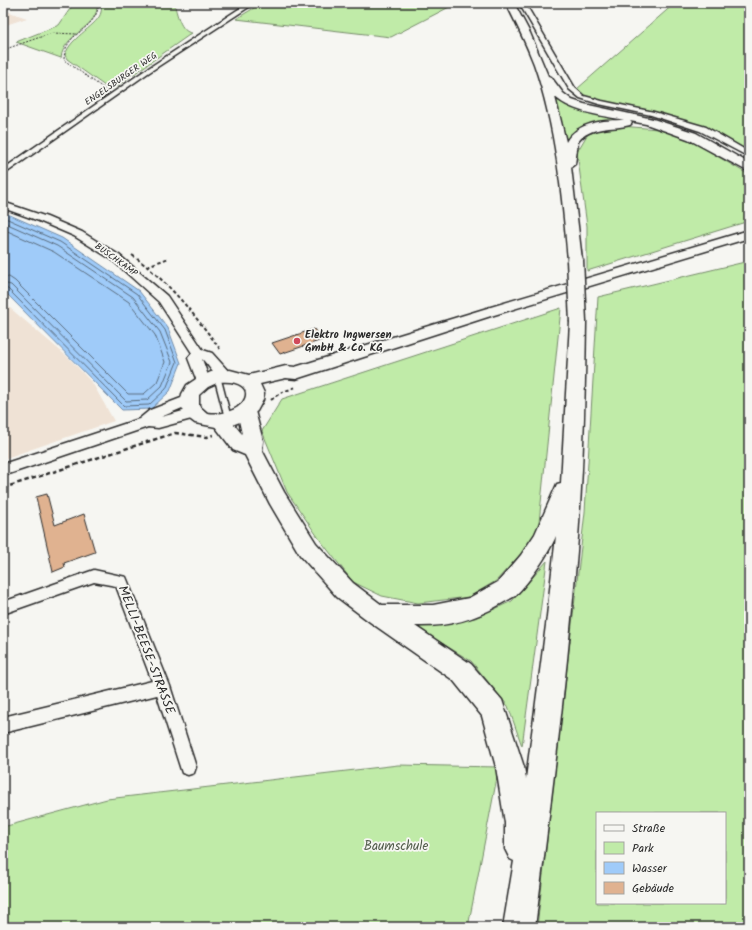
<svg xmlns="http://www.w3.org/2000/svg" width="752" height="930" viewBox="0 0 752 930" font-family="Kalam,sans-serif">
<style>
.built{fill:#efe2d5}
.green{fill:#c0eba8;stroke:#768b6a;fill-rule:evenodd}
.water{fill:#9fcbf9;stroke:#718ba7}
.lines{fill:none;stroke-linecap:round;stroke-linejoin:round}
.shore{stroke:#596b7d;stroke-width:1}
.building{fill:#e0b290;stroke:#2b2b2b}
.service-casing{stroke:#2b2b2b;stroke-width:3}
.minor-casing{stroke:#2b2b2b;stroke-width:3}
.tertiary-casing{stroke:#2b2b2b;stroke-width:3}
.primary-casing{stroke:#2b2b2b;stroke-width:3}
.trunk-casing{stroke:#2b2b2b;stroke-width:3}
.path-far2{stroke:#2b2b2b;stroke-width:1;stroke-dasharray:2 1.5;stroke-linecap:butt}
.path-far1{stroke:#2b2b2b;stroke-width:2;stroke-dasharray:3.5 2.5;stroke-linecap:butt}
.path{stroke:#2b2b2b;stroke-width:2.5;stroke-dasharray:4.5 3;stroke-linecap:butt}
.service{fill:#f6f6f2;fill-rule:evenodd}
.minor{fill:#f6f6f2;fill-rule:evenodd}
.tertiary{fill:#f6f6f2;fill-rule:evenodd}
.primary{fill:#f6f6f2;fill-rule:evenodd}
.trunk{fill:#f6f6f2;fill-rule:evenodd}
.trunk-bridge-casing{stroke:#2b2b2b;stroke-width:19;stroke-linecap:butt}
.trunk-bridge{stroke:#f6f6f2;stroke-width:16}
.poi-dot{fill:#d1495b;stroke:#f6f6f2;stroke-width:1.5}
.labels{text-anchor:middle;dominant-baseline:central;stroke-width:3.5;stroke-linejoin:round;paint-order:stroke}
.far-street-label{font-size:9px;fill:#2b2b2b;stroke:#f6f6f2}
.poi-label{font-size:11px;font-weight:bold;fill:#2b2b2b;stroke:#f6f6f2;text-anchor:start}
.near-street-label{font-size:13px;fill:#2b2b2b;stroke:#f6f6f2}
.near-park-label{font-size:13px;fill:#505b4a;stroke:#f6f6f2}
</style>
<rect width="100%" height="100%" fill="#f6f6f2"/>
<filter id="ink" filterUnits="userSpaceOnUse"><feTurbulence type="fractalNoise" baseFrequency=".025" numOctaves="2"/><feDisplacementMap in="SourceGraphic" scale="8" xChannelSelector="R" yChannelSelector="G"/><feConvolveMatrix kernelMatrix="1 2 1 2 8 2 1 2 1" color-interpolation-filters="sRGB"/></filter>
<g filter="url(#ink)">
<path class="built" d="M3,10L27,18L3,26Z
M3,302L70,359L93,384L114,421L3,459Z"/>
<path class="green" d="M64,3H97C100,28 64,32 61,58L16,42L59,25L74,3Z
M101,3H174C177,13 180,32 192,33L114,88L109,89L67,59L65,55C71,36 99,25 101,12C102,10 101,6 101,3Z
M262,3H457L391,37L236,19Z
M675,3H749V152L705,128L653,111L602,102L585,97L577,89Z
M554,95L637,121C618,121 588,118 574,133C571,136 569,140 566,144Z
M620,126L658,129L685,137L749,175V221L587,271V226L577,152L587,135L601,129Z
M749,261V927H537L585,512L598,297ZM597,813H725V903H597Z
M561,308L538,532L519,556L496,581L469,597L418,603L382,596L353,582L320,540L287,492L262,431L282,399Z
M547,561L522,746L508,706L471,661L407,622L434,625L475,618L512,601Z
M398,765L499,767L468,927H3V827L107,799Z"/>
<path class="water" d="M3,212L62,238L139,291L168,328L181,363L170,391L151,409L122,410L3,290Z"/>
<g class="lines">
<path class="shore" d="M3,217L60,242L137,294L165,330L177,362L166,389L149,405L124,406L8,289L3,288
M3,222L57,246L133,297L160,332L172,362L162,386L147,400L126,401L11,285L3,283
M3,229L54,252L129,302L155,335L165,362L157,382L144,394H128L15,281L9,277H3"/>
</g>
<path class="building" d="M314,329L322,340L280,354L272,343Z
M47,494L55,525L84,514L95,552L64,563L65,567L53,572L36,497Z"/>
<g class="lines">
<defs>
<path id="service" d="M217,374L220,376L231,418L228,420L225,418L214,376Z"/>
<path id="minor" d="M248,3H255L148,73L3,175V169L144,71Z
M519,3H525L575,88L584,96L602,101L654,112L706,127L749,152V157L700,131L651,115L599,104L580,98L569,89Z
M94,570L126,577L170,686L196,767L194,773L188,775L182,773L157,695L3,733V717L152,681L116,586L94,582L3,614V602Z"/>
<path id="tertiary" d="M3,202L47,217L82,232L119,255L167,296L203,350L212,353L230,373L232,376L230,379C217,383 210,366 202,359L210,381L208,384L203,386L198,384L188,358L192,353L159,302L111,259L74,236L39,221L3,208Z
M189,395L194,397L196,400L194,403L161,417L194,408L199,409L201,413L199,417L158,428L148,427L3,476V464L139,419L150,410Z"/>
<path id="primary" d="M749,230V238L494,315L302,377L296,379L286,378L260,384L264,393L263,400L257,411L245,420L232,425L216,427L195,423L187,417L180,404L182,394L187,385L196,379L211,372L230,370L249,375L286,366L295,367L484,309ZM219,382C264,378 248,419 207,413L199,406V395L208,387Z"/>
<path id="trunk" d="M506,3H514L530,33L548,76L551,77L563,93L572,100L584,104L653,119L696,133L749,163V172L688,139L646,124L630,121L632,123L630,125C612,130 590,125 578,142L575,164L571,167L582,260L580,263L575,264L570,263L568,260C562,194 556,127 534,64C526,43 516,23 506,3ZM555,97C574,113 601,115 624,120C604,120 577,122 566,142Z
M578,317L584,318L586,322C585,398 583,475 577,551C567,677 551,802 535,927H503L514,861L510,859L505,849V823L496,767L482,716L453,680L370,622L337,597L300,555L270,504L245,455L233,450L211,421L213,416C228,412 233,424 242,434L237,411L239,406L246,404L253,406L255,411L263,441L262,450L284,492L316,543L353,583L382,605H433L469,598L498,582L521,555L535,534L557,484L561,483L570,322L572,318ZM556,536L546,625L526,779L524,767L502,700L471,664L415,626C446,627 472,621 499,605C504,602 510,599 515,596C530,581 548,555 556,536Z"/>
</defs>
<use href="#service" class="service-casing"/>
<use href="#minor" class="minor-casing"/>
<use href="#tertiary" class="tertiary-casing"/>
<use href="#primary" class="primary-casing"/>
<use href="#trunk" class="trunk-casing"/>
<path class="path-far2" d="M99,3C96,33 64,30 64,60L106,90
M3,50L52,33L77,34"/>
<path class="path-far1" d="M132,255C168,281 194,314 220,349
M147,266L169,258
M271,400L280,393L296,387"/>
<path class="path" d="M3,488L175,433L207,437L213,435"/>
<use href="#service" class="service"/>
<use href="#minor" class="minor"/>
<use href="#tertiary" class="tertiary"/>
<use href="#primary" class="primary"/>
<use href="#trunk" class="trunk"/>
<defs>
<path id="trunk-bridge" d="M575,260L578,322"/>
</defs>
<use href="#trunk-bridge" class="trunk-bridge-casing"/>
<use href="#trunk-bridge" class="trunk-bridge"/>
</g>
</g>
<circle class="poi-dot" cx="297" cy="341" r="4"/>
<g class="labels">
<g class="far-street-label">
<text transform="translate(121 79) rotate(-35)">ENGELSBURGER WEG</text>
<text transform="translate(116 260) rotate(36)">BUSCHKAMP</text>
</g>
<g class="poi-label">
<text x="305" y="335">Elektro Ingwersen<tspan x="305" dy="13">GmbH &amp; Co. KG</tspan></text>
</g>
<g class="near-street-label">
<text transform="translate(146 650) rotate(69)">MELLI-BEESE-STRASSE</text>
</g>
<g class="near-park-label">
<text x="396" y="846">Baumschule</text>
</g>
</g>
<rect width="752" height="930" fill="none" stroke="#f6f6f2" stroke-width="16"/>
<rect x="8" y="8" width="736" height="914" fill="none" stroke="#2b2b2b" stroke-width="1.5" filter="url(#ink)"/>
<rect x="596" y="812" width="130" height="92" fill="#f6f6f2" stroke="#a5a5a2"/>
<rect x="604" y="825" width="20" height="6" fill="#f6f6f2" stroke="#a5a5a2"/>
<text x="632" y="832" font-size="12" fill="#2b2b2b">Straße</text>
<rect x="604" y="842" width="20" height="12" fill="#c0eba8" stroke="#a5a5a2"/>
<text x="632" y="852" font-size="12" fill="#2b2b2b">Park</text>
<rect x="604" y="862" width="20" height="12" fill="#9fcbf9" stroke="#a5a5a2"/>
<text x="632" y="872" font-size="12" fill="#2b2b2b">Wasser</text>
<rect x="604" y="882" width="20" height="12" fill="#e0b290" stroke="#a5a5a2"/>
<text x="632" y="892" font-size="12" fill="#2b2b2b">Gebäude</text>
</svg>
